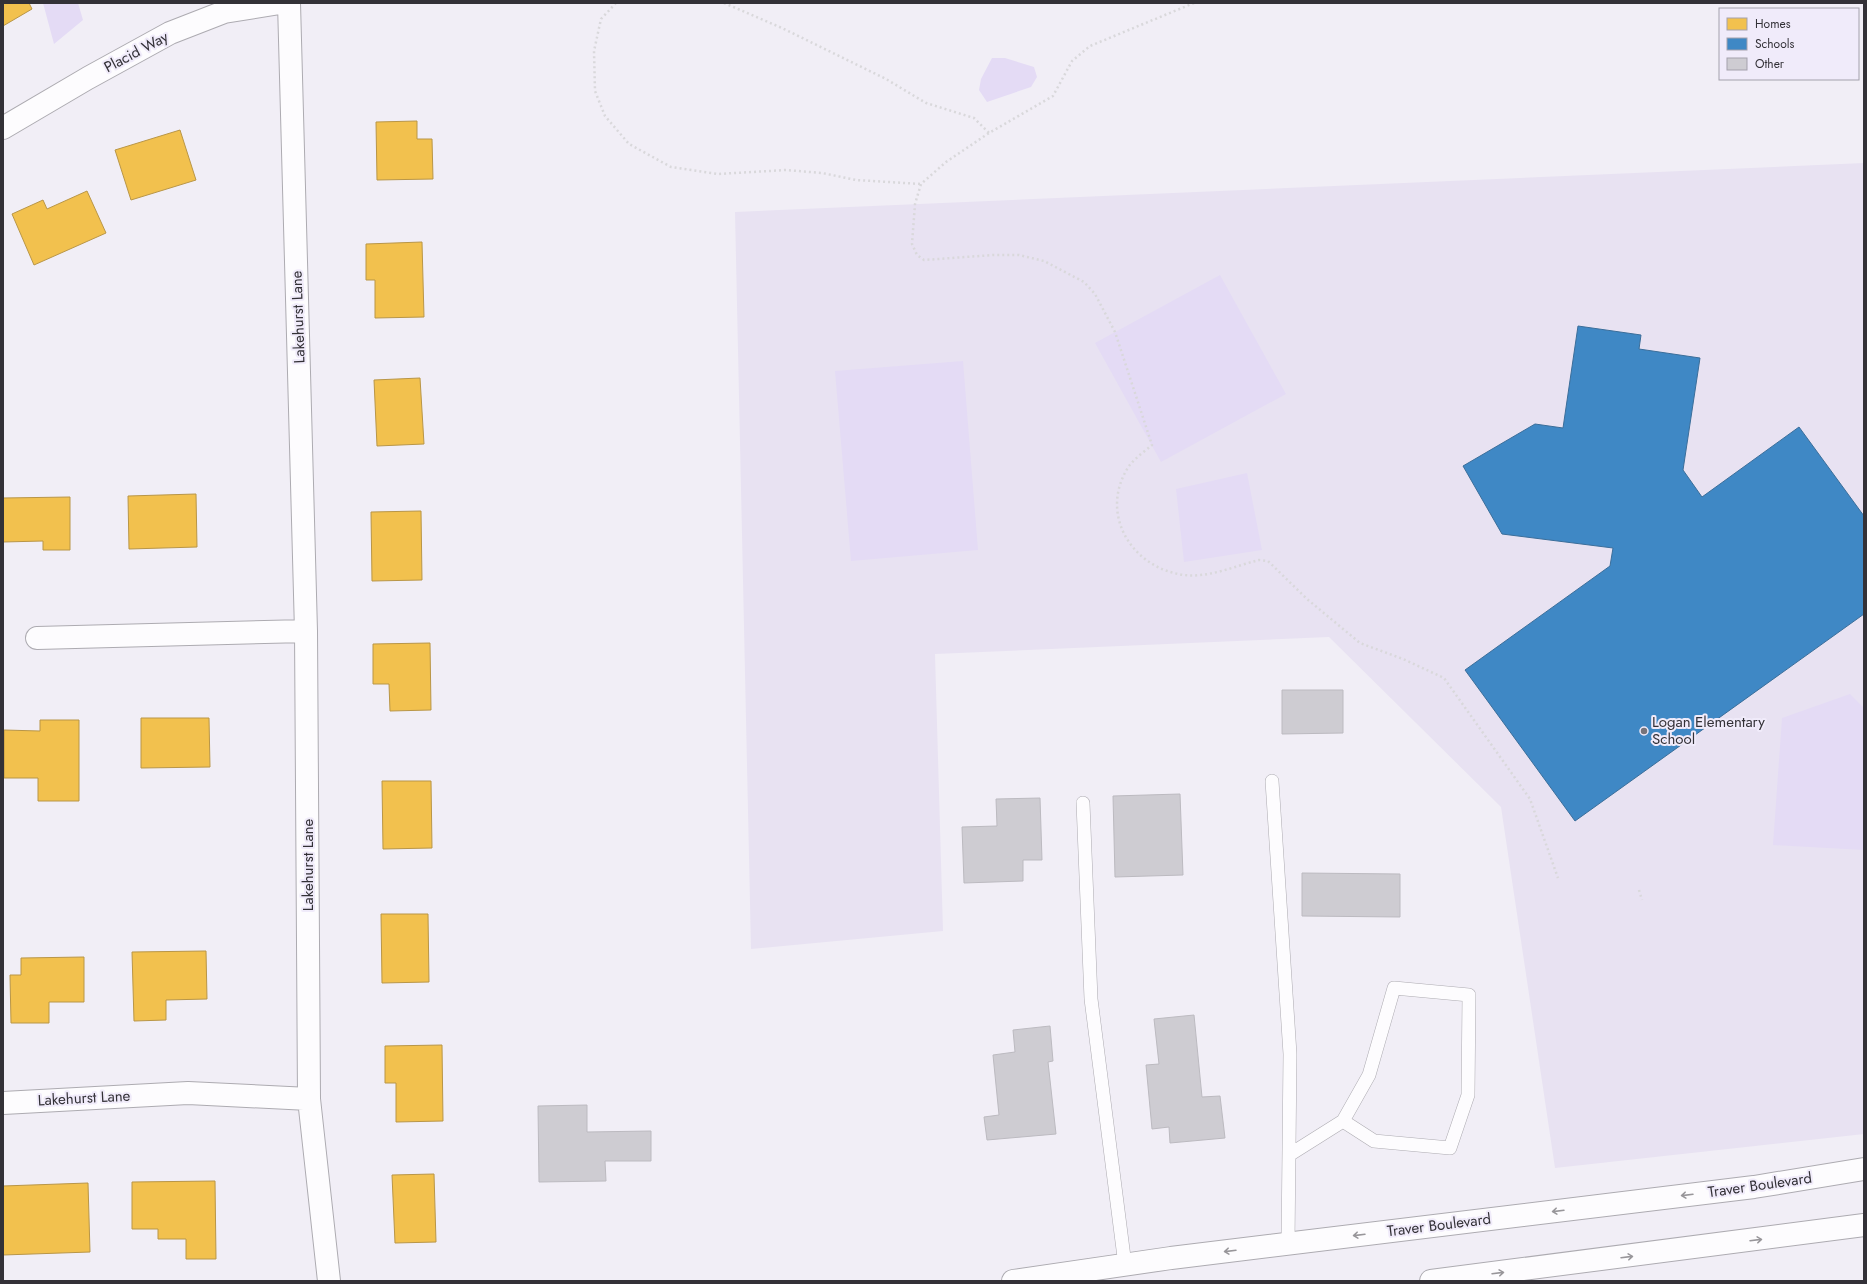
<svg xmlns="http://www.w3.org/2000/svg" width="1867" height="1284" viewBox="0 0 1867 1284" font-family="Jost,sans-serif">
<style>
.built{fill:#e8e2f2}
.green{fill:#e4dbf5}
.homes{fill:#f2c14e;stroke:#b99647}
.schools{fill:#3f88c5;stroke:#3b6e9a}
.building{fill:#ceccd2;stroke:#bcbac0}
.lines{fill:none;stroke-linecap:round;stroke-linejoin:round}
.lane-casing{stroke:#adabb1;stroke-width:14}
.street-casing{stroke:#adabb1;stroke-width:24}
.path{stroke:#d9d8db;stroke-width:2.5;stroke-dasharray:2 3;stroke-linecap:butt}
.lane{stroke:#fdfcfe;stroke-width:13}
.street{stroke:#fdfcfe;stroke-width:22}
.oneway{stroke:#98969a}
.poi-dot{fill:#76737a;stroke:#f0ebfa;stroke-width:1.5}
.labels{text-anchor:middle;dominant-baseline:central;stroke-width:4;stroke-linejoin:round;paint-order:stroke}
.street-label{font-size:15px;fill:#333137;stroke:#f0ebfa}
.poi-label{font-size:15px;fill:#333137;stroke:#f0ebfa;text-anchor:start}
</style>
<rect width="100%" height="100%" fill="#f1eef6"/>
<path class="built" d="M1864,163V1134L1555,1168L1501,807L1329,637L935,654L943,931L751,949L735,212Z"/>
<path class="green" d="M43,3H78L83,20L54,44Z
M992,58H1005L1034,67L1037,77L1031,87L987,102L979,90L981,79Z
M1220,275L1286,394L1161,462L1095,343Z
M963,361L978,550L851,561L835,371Z
M1247,473L1262,550L1184,562L1176,489Z
M1850,694L1864,708V850L1773,845L1782,718Z"/>
<path class="homes" d="M3,3H29L32,9L3,26Z
M417,121V139H432L433,179L377,180L376,122Z
M180,130L196,180L131,200L115,150Z
M87,191L106,233L34,265L12,214L43,200L47,209Z
M422,242L424,317L375,318V280H366V244Z
M420,378L424,444L377,446L374,380Z
M196,494L197,547L129,549L128,496Z
M70,497V550H43V541L3,542V498Z
M421,511L422,580L372,581L371,512Z
M430,643L431,710L390,711L389,684H373V644Z
M141,718H209L210,767L141,768Z
M40,720H79V801H38V778H4V730L40,731Z
M382,781H431L432,848L383,849Z
M381,914H428L429,982L382,983Z
M206,951L207,999L166,1000V1020L134,1021L132,952Z
M84,957V1002H49V1023H11L10,975H21V958Z
M442,1045L443,1121L396,1122V1083H385V1046Z
M434,1174L436,1242L395,1243L392,1175Z
M215,1181L216,1259H186V1239H158V1229H132V1182Z
M88,1183L90,1252L3,1255V1186Z"/>
<path class="schools" d="M1578,326L1641,335L1639,349L1700,358L1683,470L1702,497L1799,427L1864,516V614L1575,821L1465,670L1610,566L1613,548L1502,534L1463,466L1535,424L1563,428Z"/>
<path class="building" d="M1282,690H1343V733L1282,734Z
M1180,794L1183,875L1115,877L1113,796Z
M1040,798L1042,860H1023V881L964,883L962,827L997,826L996,799Z
M1302,873L1400,874V917L1302,916Z
M1194,1015L1202,1097L1220,1096L1225,1138L1170,1143L1169,1127L1152,1129L1146,1065L1159,1064L1154,1019Z
M1050,1026L1053,1061L1048,1062L1056,1134L987,1140L984,1117L999,1115L993,1055L1015,1052L1013,1030Z
M587,1105V1132L651,1131V1161H605L606,1181L539,1182L538,1106Z"/>
<g class="lines">
<defs>
<path id="lane" d="M1272,781L1290,1054L1288,1244
M1083,803L1091,999L1125,1265
M1289,1155L1343,1121L1369,1075L1394,988L1469,995L1468,1095L1450,1148L1374,1141L1343,1121"/>
<path id="street" d="M289,3L306,631L309,1099L329,1281
M3,128L88,78L170,33L224,12L280,3
M37,638L306,631
M3,1103L188,1093L309,1099
M1013,1281L1171,1258L1754,1187L1864,1169
M1431,1281L1864,1225"/>
</defs>
<use href="#lane" class="lane-casing"/>
<use href="#street" class="street-casing"/>
<path class="path" d="M616,3L601,19L594,51L595,91L605,116L629,144L671,167L718,174L786,170L822,173L856,180L921,184
M724,3L782,28L886,79L926,103L974,118L989,133
M1194,3L1090,46L1072,61L1053,96L989,133L946,162L921,184L915,204L912,244L917,255L924,260L993,255H1019L1044,261L1084,282L1095,294L1115,332L1152,445C1145,451 1135,458 1129,466C1098,513 1131,568 1184,575C1209,578 1235,566 1259,560L1268,561L1307,599L1360,643L1403,659L1444,678L1530,799L1558,878
M1639,890L1642,900"/>
<use href="#lane" class="lane"/>
<use href="#street" class="street"/>
</g>
<defs><path id="oneway-shaft" d="M-6 0H5M1.5-3L5.5 0L1.5 3" fill="none" stroke-width="1.6" stroke-linecap="round" stroke-linejoin="round"/></defs>
<g class="oneway">
<use href="#oneway-shaft" transform="translate(1687 1195) rotate(173)"/>
<use href="#oneway-shaft" transform="translate(1558 1211) rotate(173)"/>
<use href="#oneway-shaft" transform="translate(1359 1235) rotate(173)"/>
<use href="#oneway-shaft" transform="translate(1756 1240) rotate(-7)"/>
<use href="#oneway-shaft" transform="translate(1230 1251) rotate(173)"/>
<use href="#oneway-shaft" transform="translate(1627 1257) rotate(-7)"/>
<use href="#oneway-shaft" transform="translate(1498 1273) rotate(-7)"/>
</g>
<circle class="poi-dot" cx="1644" cy="731" r="4"/>
<g class="labels">
<g class="street-label">
<text transform="translate(136 52) rotate(-28)">Placid Way</text>
<text transform="translate(298 317) rotate(-92)">Lakehurst Lane</text>
<text transform="translate(308 865) rotate(-90)">Lakehurst Lane</text>
<text transform="translate(84 1098) rotate(-3)">Lakehurst Lane</text>
<text transform="translate(1760 1185) rotate(-8)">Traver Boulevard</text>
<text transform="translate(1439 1225) rotate(-7)">Traver Boulevard</text>
</g>
<g class="poi-label">
<text x="1652" y="722">Logan Elementary<tspan x="1652" dy="17">School</tspan></text>
</g>
</g>
<rect width="1867" height="1284" fill="none" stroke="#333137" stroke-width="8"/>
<rect x="1719" y="8" width="140" height="72" fill="#f0ebfa" stroke="#a4a1ac"/>
<rect x="1727" y="18" width="20" height="12" fill="#f2c14e" stroke="#a4a1ac"/>
<text x="1755" y="28" font-size="12" fill="#333137">Homes</text>
<rect x="1727" y="38" width="20" height="12" fill="#3f88c5" stroke="#a4a1ac"/>
<text x="1755" y="48" font-size="12" fill="#333137">Schools</text>
<rect x="1727" y="58" width="20" height="12" fill="#ceccd2" stroke="#a4a1ac"/>
<text x="1755" y="68" font-size="12" fill="#333137">Other</text>
</svg>
